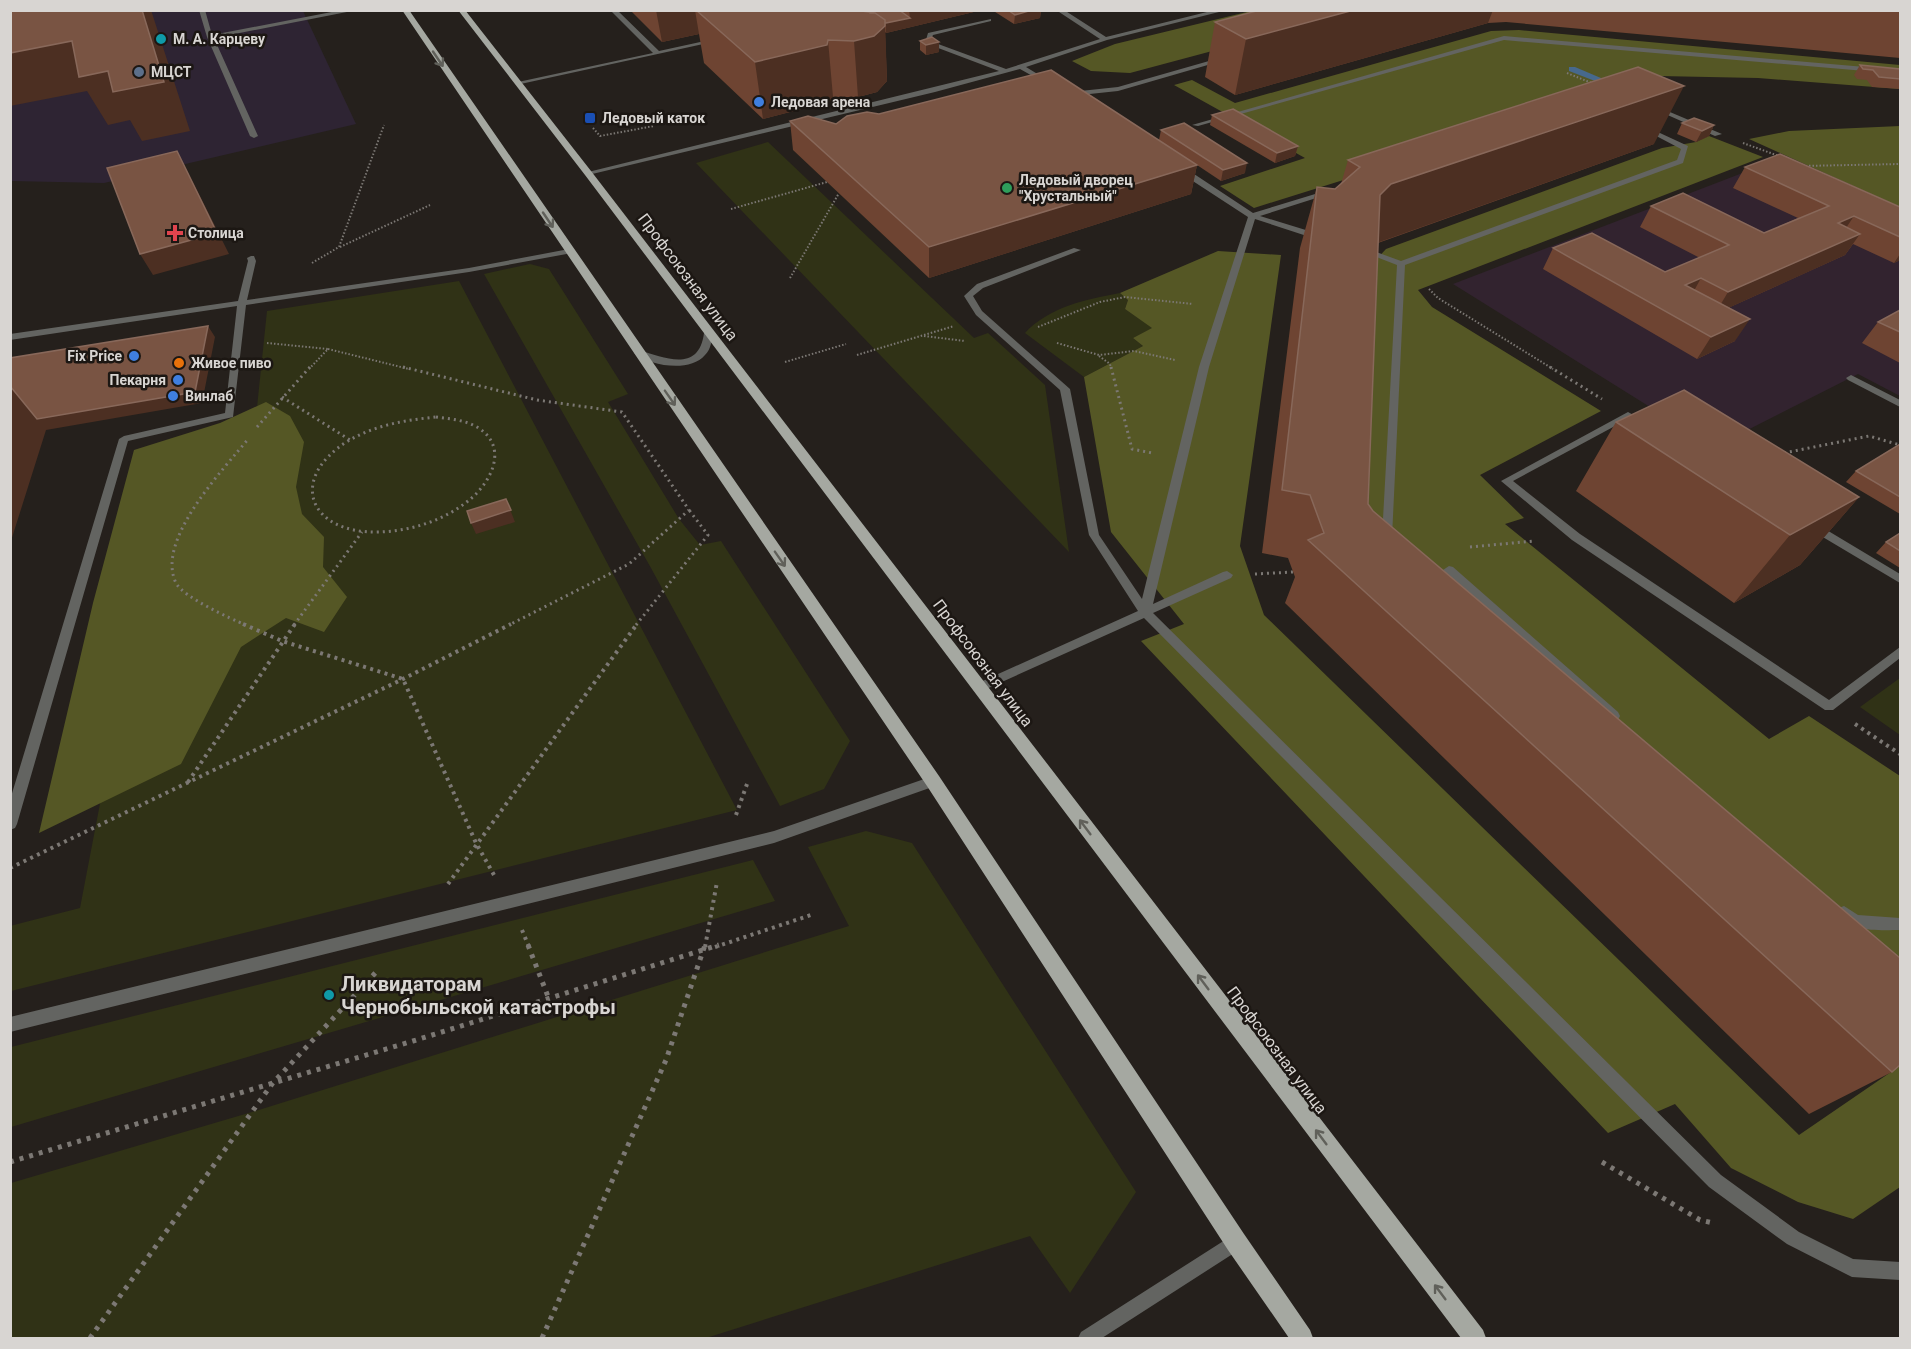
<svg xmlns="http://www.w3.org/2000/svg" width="1911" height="1349" viewBox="0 0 1911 1349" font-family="Roboto,sans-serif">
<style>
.commercial{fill:#2e2433}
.education{fill:#32232f}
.green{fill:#303216}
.forest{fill:#555725}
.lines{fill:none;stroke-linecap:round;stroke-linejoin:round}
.stream{fill:#47698d;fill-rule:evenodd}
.path-far3{stroke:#7c7874;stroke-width:2;stroke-dasharray:1.5 2;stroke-linecap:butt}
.path-far2{stroke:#7c7874;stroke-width:3;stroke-dasharray:2 4;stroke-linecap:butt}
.path-far1{stroke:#7c7874;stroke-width:4;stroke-dasharray:3 4.5;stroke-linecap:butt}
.path{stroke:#7c7874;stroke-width:5;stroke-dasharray:4 6;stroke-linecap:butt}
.service{fill:#636461;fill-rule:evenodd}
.minor{fill:#636461;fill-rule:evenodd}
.primary{fill:#a5a8a1;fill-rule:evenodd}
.wall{fill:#6e4432}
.shaded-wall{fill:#4c2f22}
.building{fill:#795443;stroke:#88685a;stroke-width:1.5}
.oneway{stroke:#60605a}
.culture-dot{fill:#0f9aa8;stroke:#1c1713;stroke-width:2}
.service-dot{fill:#5c6f8a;stroke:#1c1713;stroke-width:2}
.shop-dot{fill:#3f7fe0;stroke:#1c1713;stroke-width:2}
.transit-dot{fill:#1a4fb4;stroke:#1c1713;stroke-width:2}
.leisure-dot{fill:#2e9e5b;stroke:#1c1713;stroke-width:2}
.health-dot{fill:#e0444e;stroke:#1c1713;stroke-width:2}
.food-dot{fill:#e8710a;stroke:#1c1713;stroke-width:2}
.labels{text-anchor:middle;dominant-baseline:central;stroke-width:5;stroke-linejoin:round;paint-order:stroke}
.far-poi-label{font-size:14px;font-weight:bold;fill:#d8d5d2;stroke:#1c1713;text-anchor:start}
.street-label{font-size:16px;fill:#d8d5d2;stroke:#1c1713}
.near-poi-label{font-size:20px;font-weight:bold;fill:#d8d5d2;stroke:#1c1713;text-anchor:start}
</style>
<rect width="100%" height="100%" fill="#25201c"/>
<path class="commercial" d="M11,11H303L356,124L104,183L11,181Z"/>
<path class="education" d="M1779,159L1900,213V396L1858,374L1714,447L1453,284Z"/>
<path class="green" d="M768,142L974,338L988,333L1045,385L1069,552L696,163Z
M530,264L549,269L628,394L608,402L679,519L700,545L721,541L850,741L824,789L780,806L651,568L484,274Z
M459,281L737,810L11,991L10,926L80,908L122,689L256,417L267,311Z
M1120,293L1128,300L1125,309L1153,328L1133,338L1143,346L1084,377L1025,333C1049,307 1087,299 1120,293Z
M1900,678V735L1860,707Z
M866,831L912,843L1136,1192L1070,1293L1030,1236L706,1338H11V1183L252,1112L849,926L808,847Z
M753,860L775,901L11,1127V1047Z"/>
<path class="forest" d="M1251,11H1362L1130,73L1091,71L1072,61L1115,44Z
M1519,30L1900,65V89L1758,78L1659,76L1576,107L1254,208L1220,186L1305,158L1174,85L1192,80L1235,103L1491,31Z
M1900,126V207L1749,139L1789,131Z
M1709,136L1763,157L1418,290L1432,307L1601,411L1480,475L1524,518L1505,524L1769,739L1809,716L1900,776V1041L1359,541L1373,263L1386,249L1662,148L1696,142Z
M1218,251L1281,255L1240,546L1264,615L1799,1135L1891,1072L1900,1053V1187L1853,1219L1798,1202L1731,1168L1675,1104L1608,1133L1141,641L1184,624L1111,532L1084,377L1143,346L1133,338L1152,328L1125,309L1128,300L1120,293Z
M266,402L290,416L304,442L296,487L302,514L324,537L323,567L347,597L324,632L286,618L241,647L181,764L39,833L93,603L134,450L220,423Z"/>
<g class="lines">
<path class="stream" d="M1569,67H1575L1615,84L1608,86L1569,71Z"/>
<path class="path-far3" d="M1567,73L1594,84
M593,128L600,136L654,126
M1743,143L1779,156
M1802,166L1900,164
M731,209L827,182
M340,247L430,205
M312,263L339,247L384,125
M790,278L839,193
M1429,289L1438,298L1553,369
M1038,327L1100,302L1125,297L1193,304
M924,336L965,341
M267,343L328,349L309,369
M1057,343L1099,355L1134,351L1175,360
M328,349L409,369
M857,355L954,326
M1099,356L1110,364L1111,369
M785,362L846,344"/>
<path class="path-far2" d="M403,367L537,400L622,412L689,510L629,564L509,625
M1111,367L1132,449L1152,453
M1550,367L1602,399
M282,397L350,440
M436,417C451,419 467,420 480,429C509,449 490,484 468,501C443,521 410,531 379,532C309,534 287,479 348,441C375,425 406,420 436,417Z
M257,427L310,367
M1784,453L1869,436L1900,445
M1470,547L1534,541
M1255,574L1293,572
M246,625C231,619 183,597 176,583C155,540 223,470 249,438
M294,625L362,532
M636,625L708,535L689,510"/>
<path class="path-far1" d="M243,624L282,641L403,679L476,843L494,875
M1855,724L1900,754
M188,782L295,624
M736,815L747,784
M10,868L403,679L511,624
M448,884L637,624
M522,930L529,947
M705,947L717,882
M715,947L814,914"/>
<path class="path" d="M528,945L549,999
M10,1162L413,1041L719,945
M1602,1162L1700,1220L1713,1223
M90,1338L272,1084L379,969
M542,1338L666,1060L705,945"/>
<path class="service" d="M199,10H205L212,35L342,10H357L214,38L258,136L254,138L250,136L207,37Z
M610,10H617L659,51L714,39L717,41L516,85V83L518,82L653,53Z
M1056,10H1064L1106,37L1215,10H1227L1107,40L1026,67L1049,81V83H1045L1020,69L935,92L588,175L584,173L999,71L925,43L928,33L991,19V21L933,35L930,41L1006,69L1100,39Z
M1504,36L1900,70V74L1504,40L1198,126L1192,125Z
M1223,57L1226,59L1225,60L1118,91L1071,96L1068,94L1071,92L1118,87Z
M1654,107H1658L1722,134L1715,136L1654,109Z
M1643,127H1647L1688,146L1683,163L1405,265L1392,537L1391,540H1383L1382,537L1397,265L1361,251L1368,249L1401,261L1677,160L1681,149L1643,129Z
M1179,168H1185L1253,213L1325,191L1332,193L1260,216L1322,235V239H1316L1255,219L1209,367L1153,604L1223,572L1227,571L1233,575L1231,578L1153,613L1721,1175L1799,1232L1853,1259L1900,1262V1280L1852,1277L1846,1274L1787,1244L1709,1187L1144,618L984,690H976L974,687L976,684L1138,611L1089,535L1060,390L976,315L964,296L977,284L1074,248L1081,250L983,288L973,296L982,311L1070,389L1099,535L1142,599L1199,367L1248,217L1179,172Z
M569,249L573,251L572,253L469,272L246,305L233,417L128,441L17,824L15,828L10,830V800L119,439L124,436L225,413L237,306L10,340V334L238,301L248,261L247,258L251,256H254L256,261L247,300L469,268Z
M1851,375L1900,400V407L1848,380L1846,378Z
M1628,412L1646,422V426H1640L1628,419L1513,481L1580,534L1829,700L1900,647V658L1833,710H1825L1572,540L1501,481Z
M1815,523L1900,574V583L1811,530L1810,527Z
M1449,566L1453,567L1618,712L1620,716L1618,720H1610L1445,573L1443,570Z
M933,776L938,777L939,781L938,785L774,843L10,1032V1017L774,831Z
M1844,906L1858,915L1900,918V930C1882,930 1846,933 1837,913L1839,908Z
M1236,1233L1242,1236L1245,1242L1242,1248L1102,1338H1078L1081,1332Z"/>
<path class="minor" d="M708,330L712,333C712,341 711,349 705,355C690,373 650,366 634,353L639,350C665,358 699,373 704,333Z"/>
<path class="primary" d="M402,10H409L939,776L1244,1234L1310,1330L1313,1338H1289L1228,1250L927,786Z
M458,10H465L591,171L1483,1330L1486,1338H1461L585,175Z"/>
</g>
<path class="wall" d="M630,10H982L886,33L885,32L887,81L877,92L858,97H833L832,101L763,119L704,63L699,34L662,42Z
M992,10H1041L1040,18L1014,24Z
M1260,10H1900V58L1506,22L1488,23L1235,95L1205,77L1215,22Z
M920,41L939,52L926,55L920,50Z
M1860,65L1900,69V89L1872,87L1867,80L1857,79L1854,75Z
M879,114L1159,140L1161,130L1245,173L1221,181L1197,165L1191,194L929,278L793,150L790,121L836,124Z
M1212,115L1298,146L1295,156L1275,163L1210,125Z
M1682,123L1714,125L1709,136L1696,142L1677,134Z
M1654,144L1378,243L1368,504L1373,511L1892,1072L1809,1114L1285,603L1295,577L1288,558L1262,553L1300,248L1317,187L1335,189L1341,184L1348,160Z
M1745,167L1900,207V260L1894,263L1853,244L1845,255L1728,308L1735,341L1697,359L1543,269L1553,248L1665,272L1700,258L1640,227L1651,206L1764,233L1798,218L1733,188Z
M1900,310V363L1862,343L1878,322Z
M1616,422L1859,497L1800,565L1734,603L1576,491Z
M1900,444V514L1846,482L1856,471Z
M1900,533V568L1876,553L1886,542Z"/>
<path class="shaded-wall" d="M142,10H151L190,131L142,141L130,120L108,125L87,91L10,106V53L72,41L108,71Z
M656,10H695L699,34L662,42Z
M847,10H864L865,38L885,20L887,81L877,92L858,97L854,41Z
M909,10H982L886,33V23L910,18Z
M1032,10H1041L1040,18L1014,24L1015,15Z
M1354,10H1493L1488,23L1235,95L1246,39Z
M828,40L833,97L832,101L763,119L755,62Z
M939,42V52L926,55V45Z
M1684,86L1654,144L1371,245L1380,195L1391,184Z
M1714,125L1709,136L1696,142L1702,131Z
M1298,146L1295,156L1275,163L1277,153Z
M177,151L188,172L229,254L153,275L140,254Z
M1247,163L1245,173L1221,181L1223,170Z
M1197,165L1191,194L929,278V247Z
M1854,216L1840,237L1838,223Z
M1860,234L1845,255L1715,314L1728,292Z
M1900,254V260L1894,263Z
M1701,278L1689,300L1685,285Z
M1750,319L1735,341L1697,359L1711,337Z
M208,326L215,337L202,403L46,430L10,544V386Z
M1859,497L1800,565L1734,603L1790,535Z
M506,499L515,522L476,534L471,523Z"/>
<path class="building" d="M10,10H142L164,82L113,92L108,71L79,77L72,41L10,53Z
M696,10H855L875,13L885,20V26L874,36L854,41L828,40L827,45L755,62Z
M867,10H899L910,18L886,23H885V20L875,13H870Z
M1008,10H1032L1015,15Z
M1260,10H1354L1246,39L1215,22Z
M932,37L939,42L926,45L920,41Z
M1860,65L1900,69V79L1879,77L1873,70L1863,69Z
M1638,67L1684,86L1391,184L1380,195L1368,504L1373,511L1900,958V1065L1892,1072L1308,540L1324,533L1310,495L1282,490L1317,187L1335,189L1360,167L1348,160Z
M1051,70L1197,165L929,247L790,121L808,116L836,124L847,116L867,112L879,114Z
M1233,109L1298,146L1277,153L1212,115Z
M1694,118L1714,125L1702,131L1682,123Z
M1184,123L1247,163L1223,170L1161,130Z
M177,151L217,233L140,254L107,168Z
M1780,154L1900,207V237L1854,216L1838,223L1860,234L1728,292L1701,278L1685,285L1750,319L1711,337L1553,248L1592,233L1665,272L1729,245L1651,206L1683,193L1764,233L1829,206L1745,167Z
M1900,310V332L1878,322Z
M208,326L195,392L37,419L10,386V358Z
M1684,390L1859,497L1790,535L1616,422Z
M1900,444V497L1856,471Z
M506,499L511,510L471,523L467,511Z
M1900,533V551L1886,542Z"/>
<defs><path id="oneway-shaft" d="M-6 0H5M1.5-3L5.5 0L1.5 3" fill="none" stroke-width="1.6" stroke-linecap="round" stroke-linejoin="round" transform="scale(1.5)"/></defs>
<g class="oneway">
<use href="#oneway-shaft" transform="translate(438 59) rotate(56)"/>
<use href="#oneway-shaft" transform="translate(548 220) rotate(56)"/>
<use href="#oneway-shaft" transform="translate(670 398) rotate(55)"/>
<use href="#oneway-shaft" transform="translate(780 559) rotate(55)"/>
<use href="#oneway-shaft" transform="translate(1085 827) rotate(-127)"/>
<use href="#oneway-shaft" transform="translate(1203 982) rotate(-127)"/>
<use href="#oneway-shaft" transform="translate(1321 1137) rotate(-127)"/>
<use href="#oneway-shaft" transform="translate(1440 1292) rotate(-127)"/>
</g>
<g class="culture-dot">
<circle cx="161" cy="39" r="6"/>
<circle cx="329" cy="995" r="6"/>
</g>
<circle class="service-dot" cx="139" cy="72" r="6"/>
<g class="shop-dot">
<circle cx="759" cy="102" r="6"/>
<circle cx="134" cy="356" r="6"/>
<circle cx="178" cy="380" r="6"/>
<circle cx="173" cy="396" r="6"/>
</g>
<rect class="transit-dot" x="584" y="112" width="12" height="12" rx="3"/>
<circle class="leisure-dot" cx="1007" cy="188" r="6"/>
<path class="health-dot" d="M172 224h6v6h6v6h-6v6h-6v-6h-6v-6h6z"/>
<circle class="food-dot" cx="179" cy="363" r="6"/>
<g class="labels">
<g class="far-poi-label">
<text x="173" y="39">М. А. Карцеву</text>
<text x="151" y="72">МЦСТ</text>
<text x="771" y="102">Ледовая арена</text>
<text x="602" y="118">Ледовый каток</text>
<text x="1019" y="180">Ледовый дворец<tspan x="1019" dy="16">"Хрустальный"</tspan></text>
<text x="188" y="233">Столица</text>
<text x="122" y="356" text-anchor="end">Fix Price</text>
<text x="191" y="363">Живое пиво</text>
<text x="166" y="380" text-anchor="end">Пекарня</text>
<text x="185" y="396">Винлаб</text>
</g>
<g class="street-label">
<text transform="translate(688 277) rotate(53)">Профсоюзная улица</text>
<text transform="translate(983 663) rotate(53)">Профсоюзная улица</text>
<text transform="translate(1277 1050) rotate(53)">Профсоюзная улица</text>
</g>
<g class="near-poi-label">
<text x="341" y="984">Ликвидаторам<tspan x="341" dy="23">Чернобыльской катастрофы</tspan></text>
</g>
</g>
<rect width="1911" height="1349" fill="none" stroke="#d8d5d2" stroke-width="24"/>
</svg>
